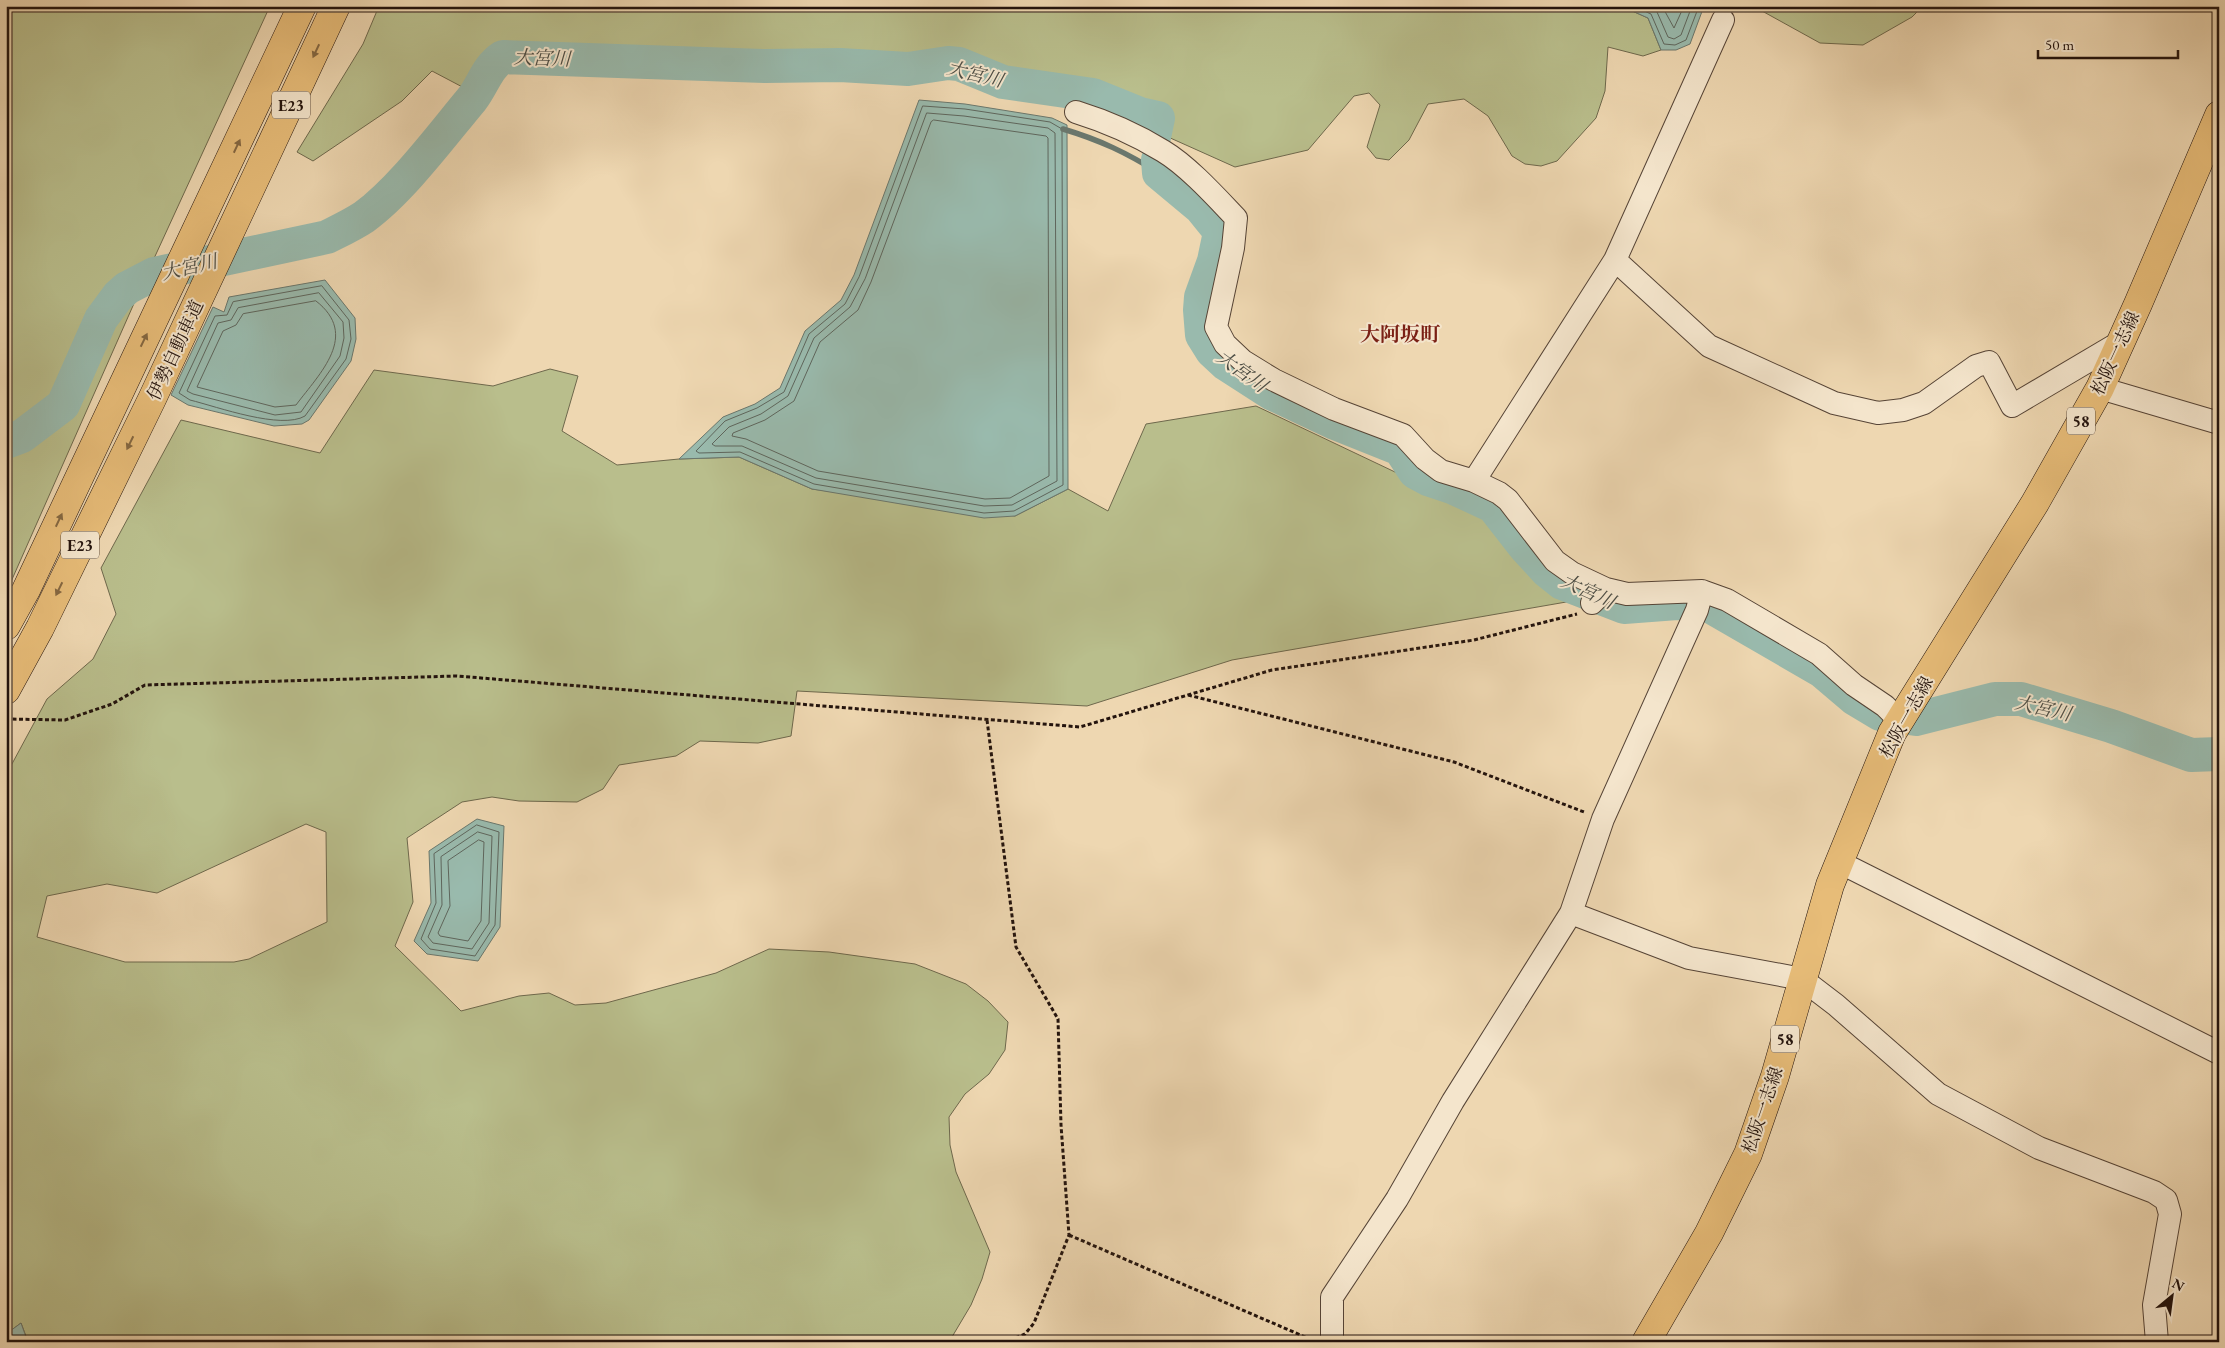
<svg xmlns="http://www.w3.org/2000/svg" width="2225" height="1348" viewBox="0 0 2225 1348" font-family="'EB Garamond','Noto Serif JP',serif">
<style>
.green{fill:#b9be8c;stroke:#6e684c;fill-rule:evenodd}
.water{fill:#99baad;stroke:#6a776d}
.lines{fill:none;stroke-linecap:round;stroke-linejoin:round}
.shore{stroke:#5e665d;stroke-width:1}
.stream{stroke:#6a776d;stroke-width:5.5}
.river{stroke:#99baad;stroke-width:34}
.minor-casing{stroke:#564436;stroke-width:24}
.primary-casing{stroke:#23130d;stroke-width:29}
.motorway-casing{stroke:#23130d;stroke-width:29}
.path{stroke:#23130d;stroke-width:3;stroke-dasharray:4 2.5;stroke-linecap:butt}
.minor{stroke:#f4e5cc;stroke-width:22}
.primary{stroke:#e7bc78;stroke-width:28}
.motorway{stroke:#e7bc78;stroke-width:28}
.oneway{fill:#856842}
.labels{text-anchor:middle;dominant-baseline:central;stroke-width:4;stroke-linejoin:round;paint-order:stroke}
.shield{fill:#f4e5cc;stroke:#625246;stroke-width:1}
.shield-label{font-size:16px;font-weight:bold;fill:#23130d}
.street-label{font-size:18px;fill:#23130d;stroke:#f4e5cc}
.water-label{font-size:19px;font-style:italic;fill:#4c4d45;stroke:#f4e5cc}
.quarter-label{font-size:20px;font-weight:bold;fill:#7a1f14;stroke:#f4e5cc}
</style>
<rect width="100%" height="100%" fill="#eed7b1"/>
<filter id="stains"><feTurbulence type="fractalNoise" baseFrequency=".004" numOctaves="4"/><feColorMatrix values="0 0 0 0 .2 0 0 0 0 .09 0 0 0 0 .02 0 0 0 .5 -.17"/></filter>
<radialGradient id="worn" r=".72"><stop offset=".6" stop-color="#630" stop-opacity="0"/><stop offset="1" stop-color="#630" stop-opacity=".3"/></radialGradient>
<path class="green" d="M6,6H270L151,265L6,593Z
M379,6H1621L1648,18L1661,50L1643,56L1608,47L1605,91L1596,118L1557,161L1541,166L1525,164L1512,156L1488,116L1464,99L1428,104L1409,140L1389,160L1376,158L1367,147L1380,105L1369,93L1354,96L1308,150L1235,167L1090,102L1027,78L953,58L875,53L628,66L502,65L470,91L432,71L402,101L313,161L297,152L363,44Z
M1753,6H1923L1912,17L1863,45L1820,43Z
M550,369L578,376L562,431L617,465L679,459L739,457L812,489L1015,516L1068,489L1108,511L1146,424L1256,406L1494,519L1572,601L1232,660L1087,706L797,691L791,736L758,743L700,741L676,756L619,765L603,789L577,802L519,801L492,797L462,802L407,838L413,902L395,946L461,1011L519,996L549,993L575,1005L606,1003L716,973L769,949L829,952L915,964L966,984L988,1001L1008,1022L1005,1050L989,1074L965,1094L949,1117L950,1145L956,1172L990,1252L982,1279L971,1305L949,1342H24L26,1336L21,1323L6,1334V775L47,699L93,659L116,614L101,568L181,420L320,453L374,370L493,386ZM306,824L326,832L327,922L249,959L234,962H125L37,937L47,896L107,884L157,893Z"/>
<path class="water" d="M1621,6H1704L1690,44L1676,50H1661L1648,18Z
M919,100L965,104L1052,118L1067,125L1068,489L1015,516L984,518L812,489L739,457L679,459L723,417L755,404L780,388L805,331L841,300L854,275Z
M325,280L355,318L356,339L351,361L309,420L302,424L274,426L188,405L171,395L213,307L224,312L229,297Z
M477,819L504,826L500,927L478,961L427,954L414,941L431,903L429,851Z
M21,1323L26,1337L24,1342H6V1334Z"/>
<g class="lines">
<path class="shore" d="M1633,6L1651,14L1664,44L1675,45L1686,40L1699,6
M1649,6L1657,12L1668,37L1674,39L1681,35L1692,6
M1662,6L1674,28L1684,6
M923,106L965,109L1050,122L1062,129L1063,485L1014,511L984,513L814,484L740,452L699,453L696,451L725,421L757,408L784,392L809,334L845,304L859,277Z
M927,113L964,116L1048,128L1055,133L1057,481L1012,505L984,506L816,478L742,446H715L712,444L729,427L761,414L788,396L814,338L850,307L865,279Z
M934,120L1046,136L1048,138L1049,476L1010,498L985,499L818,471L746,439L732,436L733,433L765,420L794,401L820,342L858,310L871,282L931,122Z
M322,286L349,320L351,339L346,359L305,416C281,430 218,407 190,400L179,393L215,316L227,315L233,302Z
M319,293L343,322L344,338L340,356L301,412L275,415L193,394L187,391L218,323L231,320L238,308Z
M316,301C360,335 320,373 296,405L275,407L197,387L223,331L236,325L243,314Z
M477,825L499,832L495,925L475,956L430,949L421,939L436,903L434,854Z
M478,832L492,836L489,923L472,949L433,943L428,937L442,905L441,857Z
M479,840L484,842L481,921L468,941L440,936L438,933L450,906L448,861Z"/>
<path class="stream" d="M1063,129C1100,140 1127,153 1159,173"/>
<path class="river" d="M1158,160L1159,173L1201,208L1218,229L1219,237L1214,261L1201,297L1200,310L1202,335L1212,351L1226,364L1271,393L1335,423L1400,449L1415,472L1428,479L1452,487L1493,506L1525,547L1547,571L1562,583L1624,607L1677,603L1708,605L1822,671L1855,699L1880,714L1916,719L1995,699H2021L2111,726L2191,755L2219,754
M6,442L22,436L63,405L101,319L118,296L127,288L154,274L327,237C339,231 352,225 364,217C402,189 441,136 472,99C483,85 487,67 503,57L765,66L840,65L908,69L948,63L959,64L1003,82L1093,95L1140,114L1158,118L1154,137"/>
<defs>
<path id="minor" d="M1076,112C1105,121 1137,135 1163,151C1188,166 1216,197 1236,218L1233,248L1216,327L1225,344L1243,361L1274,380L1334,409L1403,435L1425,459L1441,471L1474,481L1499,493L1508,500L1555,561L1572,573L1606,589L1627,594L1702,591L1727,600L1819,654L1854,685L1885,706L1900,721
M1615,260L1709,346L1834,403L1878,413L1903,410L1924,403L1976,366L1989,362L2012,406L2122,341
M2100,388L2219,423
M1474,481L1615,260L1723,20
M1592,603L1606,589
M1839,862L2219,1053
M1571,913L1689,958L1802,979L1836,1005L1938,1094L2039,1148L2154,1192L2166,1200L2170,1214L2154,1305L2157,1342
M1332,1342V1297L1397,1199L1453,1101L1571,913L1603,819L1697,610L1702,591"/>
<path id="primary" d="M1646,1342L1709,1233L1748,1154L1775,1076L1830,885L1892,733L2035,503L2100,388L2138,304L2219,115"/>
<path id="motorway" d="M6,626L26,590L302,6
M6,690L40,628L152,399L336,6"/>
</defs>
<use href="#minor" class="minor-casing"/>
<use href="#primary" class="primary-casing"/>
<use href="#motorway" class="motorway-casing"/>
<path class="path" d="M1188,695L1454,762L1584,812
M6,719L65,720L112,704L145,685L457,676L1080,727L1272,670L1474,640L1577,614
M987,720L1016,947L1058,1019L1061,1125L1069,1235L1034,1323L1025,1334L1005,1342
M1069,1235L1312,1340"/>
<use href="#minor" class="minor"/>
<use href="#primary" class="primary"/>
<use href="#motorway" class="motorway"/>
</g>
<defs><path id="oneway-solid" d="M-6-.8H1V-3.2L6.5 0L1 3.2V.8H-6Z" transform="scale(1.25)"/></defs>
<g class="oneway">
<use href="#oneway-solid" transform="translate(316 51) rotate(115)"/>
<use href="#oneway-solid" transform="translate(237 146) rotate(-65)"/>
<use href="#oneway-solid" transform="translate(144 340) rotate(-64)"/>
<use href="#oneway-solid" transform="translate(130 443) rotate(116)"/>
<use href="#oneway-solid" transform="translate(59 520) rotate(-65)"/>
<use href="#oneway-solid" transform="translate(59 589) rotate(116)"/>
</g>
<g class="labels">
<g class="shield">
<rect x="272" y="91.5" width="38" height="27" rx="4"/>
<rect x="2067" y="407.5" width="28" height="27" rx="4"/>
<rect x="61" y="531.5" width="38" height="27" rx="4"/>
<rect x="1771" y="1025.5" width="28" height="27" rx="4"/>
</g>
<g class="shield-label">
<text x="291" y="105">E23</text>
<text x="2081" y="421">58</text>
<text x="80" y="545">E23</text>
<text x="1785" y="1039">58</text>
</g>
<g class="street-label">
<text transform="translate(175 350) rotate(-65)">伊勢自動車道</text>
<text transform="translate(2115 353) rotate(-65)">松阪一志線</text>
<text transform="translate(1906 717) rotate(-61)">松阪一志線</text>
<text transform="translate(1762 1110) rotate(-71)">松阪一志線</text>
</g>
<g class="water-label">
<text transform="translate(542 58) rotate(2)">大宮川</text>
<text transform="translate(975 74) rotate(14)">大宮川</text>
<text transform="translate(189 267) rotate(-13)">大宮川</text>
<text transform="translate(1242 371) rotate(36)">大宮川</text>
<text transform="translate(1588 591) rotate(25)">大宮川</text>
<text transform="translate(2043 708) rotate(13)">大宮川</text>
</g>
<g class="quarter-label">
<text x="1400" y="334">大阿坂町</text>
</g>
</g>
<rect width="2225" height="1348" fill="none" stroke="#eed7b1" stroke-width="25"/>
<rect x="8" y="8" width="2210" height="1333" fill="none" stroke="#23130d" stroke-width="2.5"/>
<rect x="12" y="12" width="2200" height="1323" fill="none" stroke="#23130d"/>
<g transform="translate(2172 1296) rotate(29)" stroke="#f4e5cc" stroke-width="4" paint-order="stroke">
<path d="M0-4L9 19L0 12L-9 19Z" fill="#23130d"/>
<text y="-8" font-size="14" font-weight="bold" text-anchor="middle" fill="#23130d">N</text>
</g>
<path d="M2038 50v8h140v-8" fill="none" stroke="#23130d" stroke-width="2.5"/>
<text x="2045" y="50" font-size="15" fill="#23130d" stroke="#f4e5cc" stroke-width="4" paint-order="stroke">50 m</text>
<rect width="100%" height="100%" filter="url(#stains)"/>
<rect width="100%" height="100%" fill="url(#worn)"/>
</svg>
